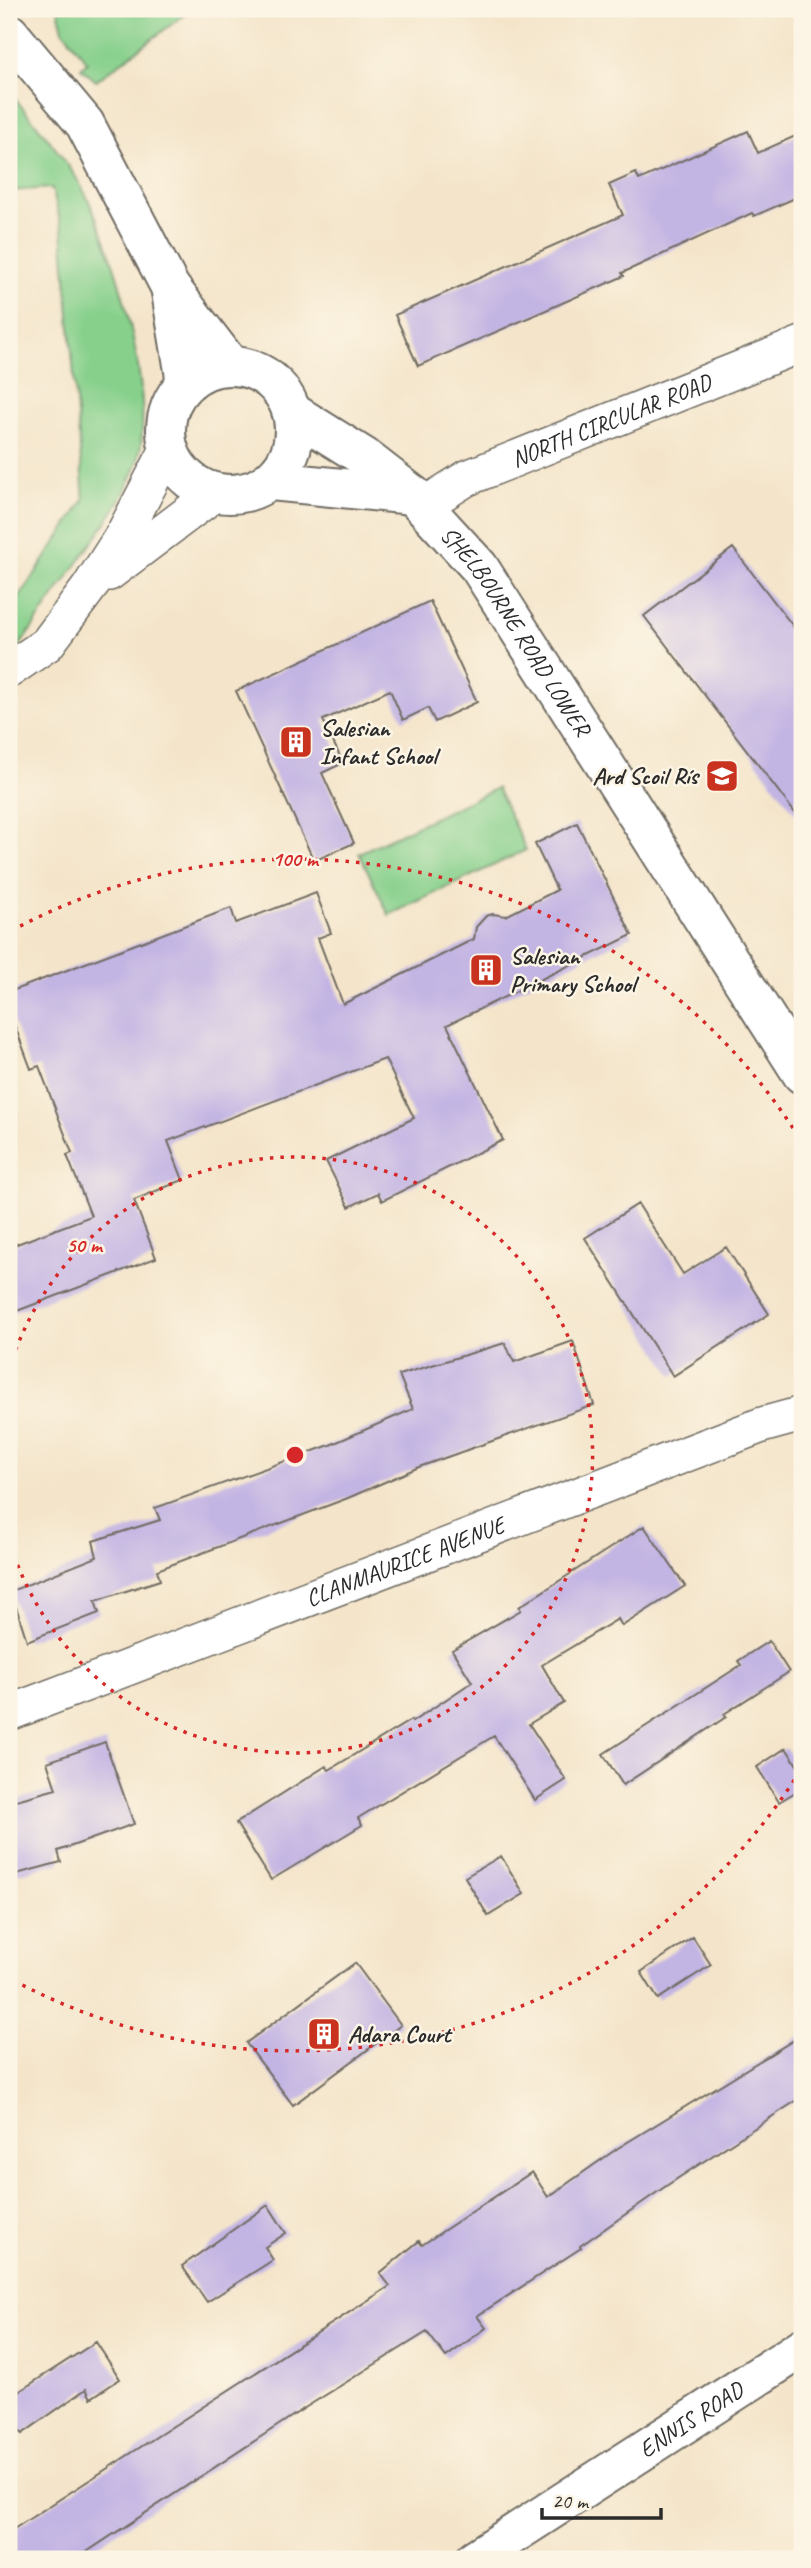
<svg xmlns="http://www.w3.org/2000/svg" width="811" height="2568" viewBox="0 0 811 2568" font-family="Caveat,sans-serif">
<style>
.green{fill:#87d08c;stroke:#597e5c;stroke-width:2}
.building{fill:#c2b4e3}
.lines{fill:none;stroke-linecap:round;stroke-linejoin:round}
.minor-casing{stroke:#716c63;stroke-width:38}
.secondary-casing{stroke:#716c63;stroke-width:42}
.minor{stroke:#fff;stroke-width:35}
.secondary{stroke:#fff;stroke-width:38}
.ring{fill:none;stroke:#d62828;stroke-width:3.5;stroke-dasharray:3.5 7}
.labels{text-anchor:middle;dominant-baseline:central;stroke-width:5;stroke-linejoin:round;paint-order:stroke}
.street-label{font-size:24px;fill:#2b2b2b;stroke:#fcf5e5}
.poi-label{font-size:24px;font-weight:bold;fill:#2b2b2b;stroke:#fcf5e5;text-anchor:start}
.centre{fill:#d62828;stroke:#fcf5e5;stroke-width:3.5}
.ring-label{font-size:21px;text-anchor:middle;font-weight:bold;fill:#d62828;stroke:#fcf5e5;stroke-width:5;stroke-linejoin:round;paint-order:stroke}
</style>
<rect width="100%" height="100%" fill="#fcf5e5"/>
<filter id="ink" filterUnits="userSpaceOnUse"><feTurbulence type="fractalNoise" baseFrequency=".0143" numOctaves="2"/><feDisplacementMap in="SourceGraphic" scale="14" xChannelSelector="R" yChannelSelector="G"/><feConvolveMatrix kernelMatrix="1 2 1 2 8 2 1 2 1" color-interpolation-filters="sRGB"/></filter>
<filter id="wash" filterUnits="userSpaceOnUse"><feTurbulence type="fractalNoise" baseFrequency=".00686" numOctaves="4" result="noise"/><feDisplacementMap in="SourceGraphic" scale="28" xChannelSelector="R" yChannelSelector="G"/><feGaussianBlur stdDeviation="1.57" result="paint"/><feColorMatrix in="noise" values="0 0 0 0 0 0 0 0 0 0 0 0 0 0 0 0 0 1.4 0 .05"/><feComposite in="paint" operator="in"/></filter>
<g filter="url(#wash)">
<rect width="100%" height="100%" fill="#f4e5ca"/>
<path class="green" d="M58,9H192L96,81L81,68L87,62L63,30Z
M9,91C32,120 58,148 77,179C113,238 160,400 136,466C123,501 101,530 79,561C56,594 32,628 9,661V613L84,500L62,229L52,188L9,191Z
M497,788L526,850L389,915L359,853Z"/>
<g id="blocks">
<path class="building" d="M748,131L758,153L802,133V195L754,216L752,213L622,273L624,276L418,366L395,315L623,215L609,185L636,173L639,180Z
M733,548L802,638V822L644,616Z
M430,601L477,702L435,722L428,708L403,720L390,690L323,720L343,763L322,773L354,843L314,861L236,691Z
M577,823L632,935L447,1025L503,1140L382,1201L378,1193L349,1207L326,1161L414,1118L385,1059L168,1141L183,1180L134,1200L156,1258L9,1314V1247L91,1216L67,1155L72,1153L39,1066L31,1069L9,1010V992L231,908L236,923L316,893L331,933L318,938L343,1004L474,939L476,927L486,916L493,914L506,916L557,890L535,844Z
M638,1204L683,1274L726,1247L769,1314L673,1376L585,1238Z
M573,1341L594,1405L419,1467L348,1498L157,1570L160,1580L95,1601L99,1613L27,1641L11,1591L97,1557L93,1541L160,1520L155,1508L330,1445L413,1409L399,1375L505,1343L514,1362Z
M644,1526L685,1586L622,1626L618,1619L542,1665L564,1703L529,1724L566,1780L535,1800L494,1736L358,1818L362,1825L271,1880L236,1823L326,1766L329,1770L411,1720L412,1722L472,1682L452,1650L521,1610L519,1607Z
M769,1641L789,1672L724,1714L726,1717L623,1785L603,1754L741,1665L738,1661Z
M105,1742L134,1824L58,1851L61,1862L9,1876V1802L56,1789L47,1762Z
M786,1748L802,1773V1788L779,1802L757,1767Z
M501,1856L524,1894L488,1916L465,1877Z
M693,1937L711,1965L658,1999L641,1972Z
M355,1963L401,2025L293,2105L246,2043Z
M802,2035V2097L666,2186L580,2246L581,2248L477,2316L486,2328L446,2357L427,2332L303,2409L76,2559H9V2532L390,2286L380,2273L419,2241L422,2245L532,2172L548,2197L618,2148Z
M268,2205L286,2233L265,2247L273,2260L207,2302L182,2266Z
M96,2342L120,2379L91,2398L86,2389L22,2434L9,2415V2398Z"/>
</g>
</g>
<g filter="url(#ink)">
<use href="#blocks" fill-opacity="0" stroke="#716c63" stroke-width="2"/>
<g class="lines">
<defs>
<g id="minor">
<path id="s1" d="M424,505L467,478L802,344"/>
<path d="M109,573L215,493"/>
<path d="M9,670L47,644L89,588L123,535L168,449"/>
<path id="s2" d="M9,1713L762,1425L802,1414"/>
</g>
<g id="secondary">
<path d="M9,33L85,124L170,287L231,366"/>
<path d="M171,292L186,383"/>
<circle cx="230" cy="430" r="64"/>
<path id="s3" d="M292,412L364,457L413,495L479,567L802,1074"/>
<path d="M271,481L413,495"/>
<path id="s4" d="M475,2559L802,2348"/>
</g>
</defs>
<use href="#minor" class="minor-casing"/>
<use href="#secondary" class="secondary-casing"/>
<use href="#minor" class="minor"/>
<use href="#secondary" class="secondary"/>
</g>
</g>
<g class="ring">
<path d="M9 1370A298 298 0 1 1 9 1540"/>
<path d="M800 1771A596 596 0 0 1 11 1979M11 931A596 596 0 0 1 800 1139"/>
</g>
<defs>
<symbol id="building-square" viewBox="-11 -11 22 22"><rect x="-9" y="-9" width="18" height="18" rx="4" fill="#c8321e" stroke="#fcf5e5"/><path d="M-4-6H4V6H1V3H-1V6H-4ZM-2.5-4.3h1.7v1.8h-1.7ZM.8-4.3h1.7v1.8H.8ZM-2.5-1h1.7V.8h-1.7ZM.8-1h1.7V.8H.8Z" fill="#fff"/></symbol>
<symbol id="school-square" viewBox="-11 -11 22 22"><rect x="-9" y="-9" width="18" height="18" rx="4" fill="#c8321e" stroke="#fcf5e5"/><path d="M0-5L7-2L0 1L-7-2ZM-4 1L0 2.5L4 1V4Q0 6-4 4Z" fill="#fff"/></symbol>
</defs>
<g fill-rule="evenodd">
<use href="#building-square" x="277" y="723" width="38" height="38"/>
<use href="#school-square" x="703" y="757" width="38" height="38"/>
<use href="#building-square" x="467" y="951" width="38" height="38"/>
<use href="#building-square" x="305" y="2015" width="38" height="38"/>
</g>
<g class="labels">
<g class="street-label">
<text stroke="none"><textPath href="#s1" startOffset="206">NORTH CIRCULAR ROAD</textPath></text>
<text stroke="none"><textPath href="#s3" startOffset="318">SHELBOURNE ROAD LOWER</textPath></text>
<text stroke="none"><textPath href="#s2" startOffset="424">CLANMAURICE AVENUE</textPath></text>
<text stroke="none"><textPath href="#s4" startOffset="257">ENNIS ROAD</textPath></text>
</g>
<g class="poi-label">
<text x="320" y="728">Salesian<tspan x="320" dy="28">Infant School</tspan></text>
<text x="698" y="776" text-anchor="end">Ard Scoil Rís</text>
<text x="510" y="956">Salesian<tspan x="510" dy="28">Primary School</tspan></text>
<text x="348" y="2034">Adara Court</text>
</g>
</g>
<circle cx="295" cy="1455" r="10" class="centre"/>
<g class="ring-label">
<text x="295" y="866">100 m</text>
<text x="84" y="1252">50 m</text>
</g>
<rect width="811" height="2568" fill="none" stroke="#fcf5e5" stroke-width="35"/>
<path d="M542 2508v10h119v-10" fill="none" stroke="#2b2b2b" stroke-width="3.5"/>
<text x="552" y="2508" font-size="21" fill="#2b2b2b" stroke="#fcf5e5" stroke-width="5" paint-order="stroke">20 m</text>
</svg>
